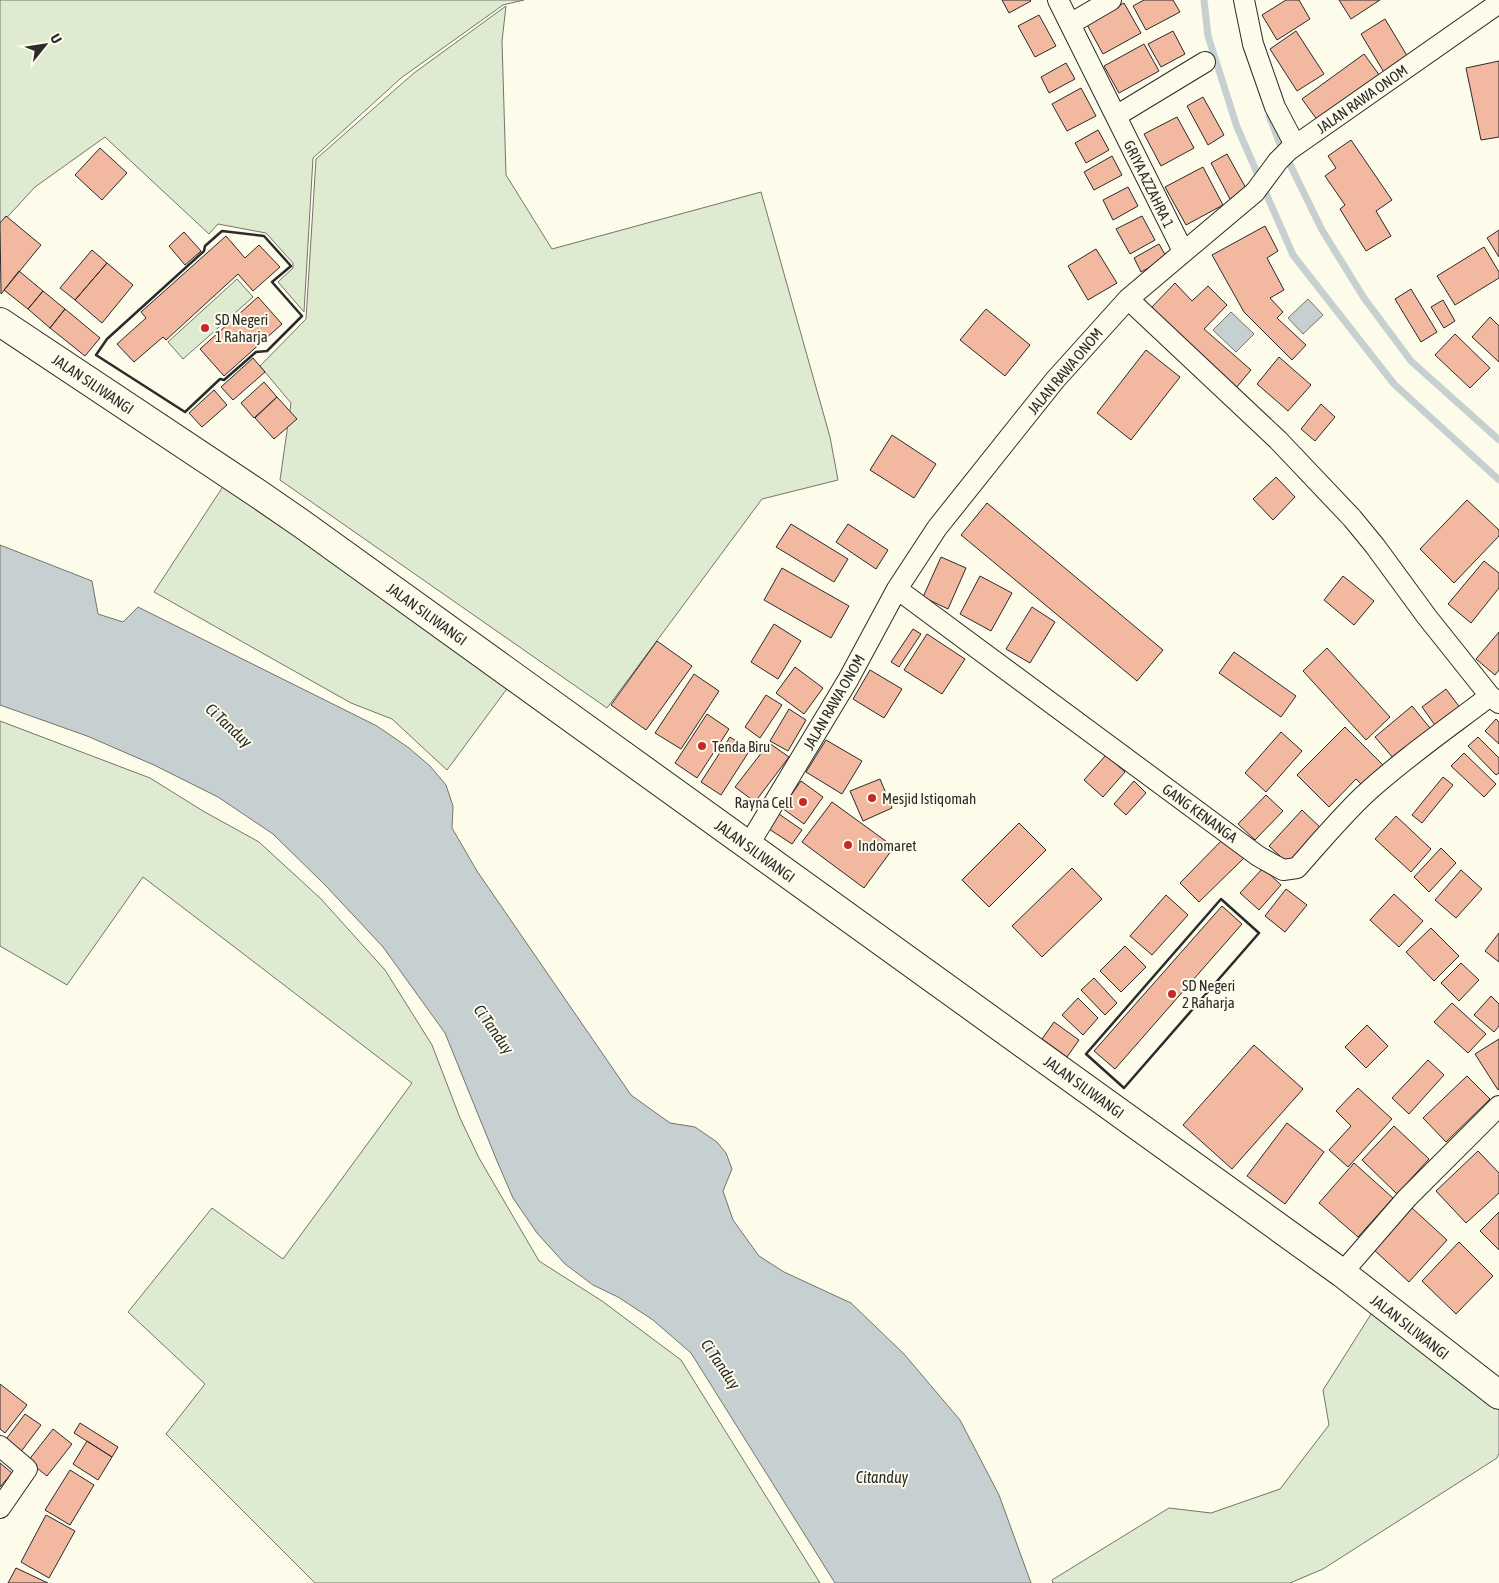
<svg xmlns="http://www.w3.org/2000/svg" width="1499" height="1583" viewBox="0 0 1499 1583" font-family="'Asap Condensed',sans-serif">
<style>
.green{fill:#deebd1;stroke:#74746e}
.water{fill:#c7d0d0;stroke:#74746e}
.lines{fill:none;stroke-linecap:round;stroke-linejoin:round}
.stream{stroke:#c7d0d0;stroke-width:7}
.building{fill:#f2b8a0;stroke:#2b2b2b}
.minor-casing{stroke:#2b2b2b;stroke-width:22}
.trunk-casing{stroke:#2b2b2b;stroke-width:30}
.minor{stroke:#fdfbea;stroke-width:20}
.trunk{stroke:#fdfbea;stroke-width:28}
.wall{stroke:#2b2b2b;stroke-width:2.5}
.poi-dot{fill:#c62828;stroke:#fdfbea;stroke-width:2}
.labels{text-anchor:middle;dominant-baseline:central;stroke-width:4;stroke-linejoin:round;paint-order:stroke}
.street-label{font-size:15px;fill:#2b2b2b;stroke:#fdfbea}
.poi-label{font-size:15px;fill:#2b2b2b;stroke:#fdfbea;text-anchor:start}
.water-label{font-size:16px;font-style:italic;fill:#2b2b2b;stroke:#fdfbea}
</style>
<rect width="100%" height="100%" fill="#fdfbea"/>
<path class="green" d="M0,0H524L503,5L401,78L313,158L304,312L278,282L293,268V263L266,233L218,224L209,234L105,137L35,187L0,225Z
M506,6L502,41L506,175L552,249L761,192L830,437L838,480L762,499L607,708L280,480L291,403L260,366L306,319L316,159L414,73Z
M237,279L253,297L183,359L168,342Z
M224,485L509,686L447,770L392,719L351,703L154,592Z
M0,721L150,778L203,811L259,842L321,899L385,970L432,1045L460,1118L479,1158L539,1261L602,1301L681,1360L820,1583H315L166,1434L205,1384L128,1312L212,1208L283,1259L412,1083L143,877L67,985L0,946Z
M1373,1311L1499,1409V1453L1497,1458L1323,1569L1290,1583H1053L1052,1580L1169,1508L1211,1513L1280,1489L1329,1425L1323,1390Z"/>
<path class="water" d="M1308,299L1323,315L1303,334L1288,318Z
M1231,312L1254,334L1236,352L1213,330Z
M0,545L92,581L98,614L123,622L138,607L377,726L409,748L430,766L446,785L453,806L452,828L477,871L631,1095L670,1123L695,1127L717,1142L726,1153L732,1169L723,1191L733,1220L759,1256L784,1272L851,1303L904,1354L960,1420L999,1495L1031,1583H835L691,1353L653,1320L618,1297L593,1285L565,1264L537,1233L513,1198L497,1161L445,1033L383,947L326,886L273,834L218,797L154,765L87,736L0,705Z"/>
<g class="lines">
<path class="stream" d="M1204,0L1208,36L1237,127L1293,255L1394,384L1499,480
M1269,115L1279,142L1322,230L1364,298L1411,361L1499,440"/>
</g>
<path class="building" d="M1002,0H1030L1031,1L1009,13Z
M1144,0H1173L1180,12L1146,30L1133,6Z
M1286,0H1299L1310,19L1277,40L1262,15Z
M1339,0H1380L1351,19Z
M1124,3L1141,33L1103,54L1086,23Z
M1039,15L1056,46L1035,57L1018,26Z
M1385,19L1409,59L1385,74L1361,34Z
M1173,31L1185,54L1161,67L1148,44Z
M1296,31L1324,74L1297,91L1270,49Z
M1144,44L1159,71L1119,93L1104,66Z
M1364,54L1380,76L1318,121L1302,99Z
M1499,61V137L1481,140L1466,68Z
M1066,63L1075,79L1049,93L1041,77Z
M1081,88L1096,116L1067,131L1052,104Z
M1203,97L1224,135L1208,145L1187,106Z
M1177,117L1194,148L1161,166L1144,134Z
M1098,130L1109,150L1086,163L1075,143Z
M1351,140L1392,200L1376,211L1391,236L1366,251L1340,209L1345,205L1325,176L1336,168L1328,156Z
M100,148L127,173L102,200L75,175Z
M1227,154L1247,190L1230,199L1211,163Z
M1112,156L1122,175L1094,190L1084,172Z
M1203,167L1223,205L1186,225L1165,187Z
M1128,187L1138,206L1113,220L1103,200Z
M6,216L41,245L1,294L0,223Z
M1142,216L1155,240L1130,254L1116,229Z
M1265,226L1278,251L1267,258L1284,290L1270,298L1283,312L1277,318L1306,345L1292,360L1244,312L1212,255Z
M1499,230V257L1487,238Z
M184,232L201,251L185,265L169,246Z
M226,236L245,258L259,245L280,267L253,291L238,274L166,340L163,337L134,362L117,344L146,318L141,312Z
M1159,244L1167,258L1141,272L1134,258Z
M1484,247L1499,272V278L1455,305L1437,276Z
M1096,249L1117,283L1088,300L1068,266Z
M92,250L107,263L75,300L60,288Z
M107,263L133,285L102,323L75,300Z
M19,271L43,291L28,309L4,290Z
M1175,283L1192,301L1208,286L1227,305L1204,329L1251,370L1235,389L1150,309Z
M1411,289L1437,332L1421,342L1395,299Z
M43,291L65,309L50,328L28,309Z
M258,297L282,324L224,376L200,349Z
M1443,300L1455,321L1444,328L1431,307Z
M65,309L100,338L85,356L50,328Z
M986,309L1030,345L1005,376L960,340Z
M1490,317L1499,326V362L1472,337Z
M1455,334L1490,368L1470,388L1435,355Z
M1146,350L1180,377L1131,440L1097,413Z
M1279,357L1311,385L1288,411L1257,384Z
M253,358L265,372L233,400L221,387Z
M264,382L277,397L254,418L241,403Z
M214,390L227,405L202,427L189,413Z
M277,397L297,419L274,439L255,418Z
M1321,404L1335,417L1315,441L1301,429Z
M892,435L936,464L914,498L870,470Z
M1276,477L1295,497L1273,520L1253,499Z
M1467,500L1499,530V536L1454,583L1420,549Z
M987,503L1163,650L1137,681L961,535Z
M791,524L848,559L834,582L776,547Z
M848,524L888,550L876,569L836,542Z
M941,557L966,568L948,609L923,597Z
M1484,561L1499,573V588L1471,623L1448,604Z
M782,568L849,606L831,638L764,600Z
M980,576L1012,593L991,631L960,614Z
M1343,576L1374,601L1354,625L1324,600Z
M1032,607L1055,622L1030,663L1006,649Z
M774,624L801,641L778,679L751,662Z
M913,629L921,634L899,667L891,662Z
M1499,632V670L1495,675L1476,659Z
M927,634L965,659L942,694L904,670Z
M657,641L692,666L646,730L611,705Z
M1327,648L1390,717L1366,740L1303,671Z
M1234,652L1296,696L1281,717L1219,673Z
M795,667L823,688L804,714L776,693Z
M870,670L902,689L884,718L853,699Z
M694,674L719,691L681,749L655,733Z
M1446,689L1461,709L1437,728L1422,707Z
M766,695L782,705L760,738L745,727Z
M1412,706L1430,728L1394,759L1375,737Z
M789,709L806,720L788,751L770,741Z
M707,714L729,729L697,778L675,763Z
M1496,719L1499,722V744L1485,731Z
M1345,727L1387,769L1367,790L1356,779L1329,807L1297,775Z
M1281,732L1302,751L1266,792L1245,773Z
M730,737L750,750L721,795L701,782Z
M1478,737L1499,758V773L1496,775L1468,746Z
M826,740L862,761L842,794L806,772Z
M769,743L789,757L755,802L735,787Z
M1464,753L1496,784L1484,797L1451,766Z
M1106,755L1125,772L1103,797L1084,780Z
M1443,777L1453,785L1422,823L1412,815Z
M880,779L892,808L863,821L850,791Z
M801,781L823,797L804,824L782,808Z
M1134,781L1146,793L1126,815L1114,804Z
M1266,795L1283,811L1255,840L1238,824Z
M832,802L894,847L864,888L802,842Z
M1302,810L1323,830L1291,866L1269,846Z
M779,814L802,830L792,844L769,829Z
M1396,816L1431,849L1411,872L1375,839Z
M1019,823L1046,850L989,907L962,880Z
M1225,837L1245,857L1199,902L1180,883Z
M1441,848L1456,863L1429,892L1414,877Z
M1072,868L1102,899L1042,957L1012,926Z
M1263,868L1281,885L1259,910L1240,893Z
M1461,870L1482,889L1456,918L1435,900Z
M1286,889L1307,905L1285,932L1265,916Z
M1394,894L1423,921L1399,947L1370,920Z
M1166,895L1188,915L1152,955L1130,936Z
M1222,906L1242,924L1115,1069L1094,1051Z
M1431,928L1459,956L1434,981L1406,952Z
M1499,933V962L1485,951Z
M1125,946L1146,967L1121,992L1100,971Z
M1461,963L1479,980L1459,1001L1441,983Z
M1094,978L1117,1003L1105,1015L1081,990Z
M1491,996L1499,1004V1026L1494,1032L1474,1015Z
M1078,998L1098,1018L1083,1035L1062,1015Z
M1452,1003L1486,1034L1468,1053L1434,1022Z
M1054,1022L1079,1040L1067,1057L1042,1039Z
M1367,1025L1388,1046L1366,1068L1345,1047Z
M1499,1039V1089L1498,1090L1475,1054Z
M1254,1045L1303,1089L1232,1169L1183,1125Z
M1428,1060L1444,1075L1409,1114L1392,1098Z
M1467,1076L1490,1099L1446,1142L1423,1118Z
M1358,1088L1392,1119L1348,1167L1329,1150L1351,1126L1336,1111Z
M1287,1123L1324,1152L1285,1204L1247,1176Z
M1394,1126L1429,1159L1397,1194L1362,1160Z
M1478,1151L1499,1173V1193L1466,1223L1436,1191Z
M1354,1163L1393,1198L1358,1237L1319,1203Z
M1411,1207L1447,1240L1409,1282L1373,1249Z
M1499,1212V1250L1480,1231Z
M1459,1242L1493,1276L1456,1314L1422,1281Z
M0,1384L27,1405L5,1433L0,1429Z
M25,1414L41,1425L20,1453L4,1442Z
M80,1423L118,1447L112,1457L74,1433Z
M53,1429L72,1444L47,1476L28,1461Z
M87,1441L112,1457L98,1480L73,1464Z
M0,1463L12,1473L0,1487Z
M70,1470L94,1485L70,1525L45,1510Z
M46,1515L75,1531L49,1578L21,1562Z
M16,1568L48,1583H8Z"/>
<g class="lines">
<defs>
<path id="minor" d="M1058,0L1183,251
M1244,0L1253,44L1275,107L1295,145
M1070,24L1111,0
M1116,116L1205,62
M1128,299L1278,440L1352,518L1375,546L1427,617L1490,696L1499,703
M897,589L1258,856L1283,870L1297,868C1319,843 1340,818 1364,795C1403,759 1448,728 1490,696
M748,846L848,680L897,589L937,528L1055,380L1128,299L1255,192L1278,161L1289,150L1499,3
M1342,1273L1407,1198L1499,1106
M0,1446L27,1469L0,1508"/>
<path id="trunk" d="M0,322L257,493L302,524L1342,1273L1499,1395"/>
</defs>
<use href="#minor" class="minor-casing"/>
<use href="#trunk" class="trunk-casing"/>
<use href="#minor" class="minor"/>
<use href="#trunk" class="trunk"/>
<path class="wall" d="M222,231L264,236L291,266L272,282L302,316L267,351L256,352L224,380L220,379L185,412L96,355L107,339L204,251L205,246Z
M1221,899L1259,933L1124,1088L1086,1054Z"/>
</g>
<g class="poi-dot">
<circle cx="205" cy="328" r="5"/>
<circle cx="702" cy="746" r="5"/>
<circle cx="872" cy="798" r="5"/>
<circle cx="803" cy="802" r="5"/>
<circle cx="848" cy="845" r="5"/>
<circle cx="1172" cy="994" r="5"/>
</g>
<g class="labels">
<g class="street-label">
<text transform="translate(1362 99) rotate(-35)">JALAN RAWA ONOM</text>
<text transform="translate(1149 184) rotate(64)">GRIYA AZZAHRA 1</text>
<text transform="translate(1065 371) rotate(-50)">JALAN RAWA ONOM</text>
<text transform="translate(93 384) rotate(34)">JALAN SILIWANGI</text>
<text transform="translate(427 614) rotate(36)">JALAN SILIWANGI</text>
<text transform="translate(834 702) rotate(-60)">JALAN RAWA ONOM</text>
<text transform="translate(1200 813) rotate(36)">GANG KENANGA</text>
<text transform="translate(755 851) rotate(36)">JALAN SILIWANGI</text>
<text transform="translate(1084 1087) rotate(36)">JALAN SILIWANGI</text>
<text transform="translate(1410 1327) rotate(38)">JALAN SILIWANGI</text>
</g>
<g class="poi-label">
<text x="215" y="319">SD Negeri<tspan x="215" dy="17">1 Raharja</tspan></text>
<text x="712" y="746">Tenda Biru</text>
<text x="882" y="798">Mesjid Istiqomah</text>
<text x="793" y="802" text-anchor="end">Rayna Cell</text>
<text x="858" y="845">Indomaret</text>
<text x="1182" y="985">SD Negeri<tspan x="1182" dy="17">2 Raharja</tspan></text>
</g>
<g class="water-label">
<text transform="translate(229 725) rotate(43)">Ci Tanduy</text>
<text transform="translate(494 1029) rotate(55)">Ci Tanduy</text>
<text transform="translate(721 1364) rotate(56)">Ci Tanduy</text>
<text x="882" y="1477">Citanduy</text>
</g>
</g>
<g transform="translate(45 45) rotate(60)" stroke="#fdfbea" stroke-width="4" paint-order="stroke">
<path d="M0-4L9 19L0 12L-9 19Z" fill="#2b2b2b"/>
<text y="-8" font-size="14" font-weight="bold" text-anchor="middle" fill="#2b2b2b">U</text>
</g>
</svg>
